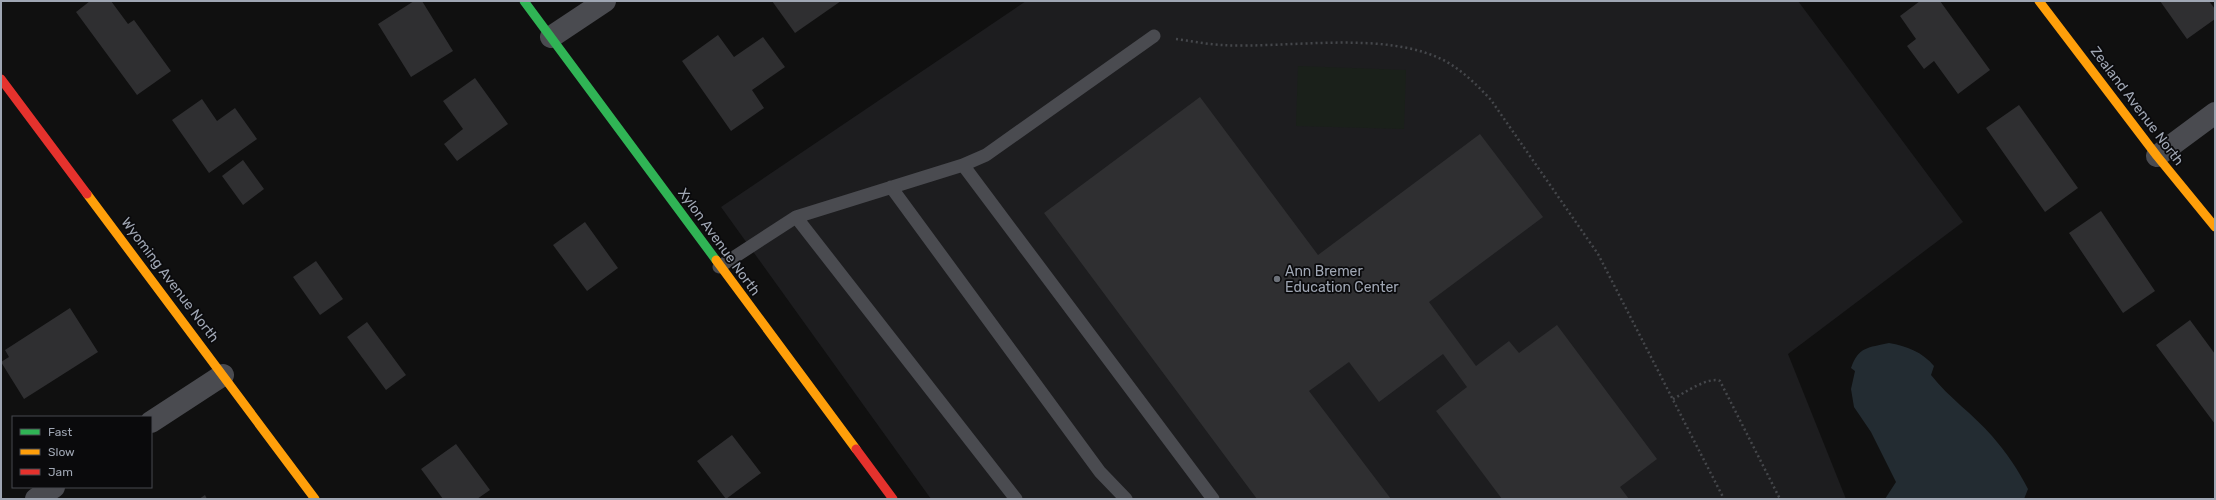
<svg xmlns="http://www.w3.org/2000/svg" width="2216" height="500" viewBox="0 0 2216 500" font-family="Rubik,sans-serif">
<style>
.built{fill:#1d1d1f}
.pitch{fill:#1a201a}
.water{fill:#232c32}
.building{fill:#2f2f31}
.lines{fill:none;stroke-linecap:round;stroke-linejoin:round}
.path{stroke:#45474b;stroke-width:2.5;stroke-dasharray:2 3;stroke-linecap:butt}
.lane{stroke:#4a4b50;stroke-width:13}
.street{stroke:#4a4b50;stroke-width:22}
.fast{stroke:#30b455;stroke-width:9}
.slow{stroke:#ff9f0a;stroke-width:9}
.jam{stroke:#e5322d;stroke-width:9}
.poi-dot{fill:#6d727a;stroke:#0a0a0c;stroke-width:1.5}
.labels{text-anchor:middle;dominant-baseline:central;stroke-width:3.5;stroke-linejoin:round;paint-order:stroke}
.street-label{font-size:14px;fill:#9fa6b3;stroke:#0a0a0c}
.poi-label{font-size:14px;fill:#9fa6b3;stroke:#0a0a0c;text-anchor:start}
</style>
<rect width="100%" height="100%" fill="#101010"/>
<path class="built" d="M1026,1H1798L1963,222L1788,354L1846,499H931L721,207Z"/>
<path class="pitch" d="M1298,66L1406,70L1404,129L1296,126Z"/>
<path class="water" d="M1889,343C1907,346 1922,352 1934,366L1931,375C1949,398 1973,414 1992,436C2006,452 2019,471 2028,489L2024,499H1885L1896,482L1871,432L1854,407L1851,389L1855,371L1851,368C1859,346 1868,348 1889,343Z"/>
<path class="building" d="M90,1H111L128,24L134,20L171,71L137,95L76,12Z
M414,1H422L453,51L411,77L378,24Z
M772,1H841L795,33Z
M1920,1H1940L1990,70L1958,94L1934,61L1924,69L1907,46L1916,39L1900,16Z
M2160,1H2209L2215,9V19L2187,39Z
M718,35L734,57L763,37L785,67L752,90L764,108L731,131L682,61Z
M475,78L508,124L457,161L444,144L463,129L443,101Z
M1200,97L1318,255L1480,134L1543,217L1429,302L1476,366L1509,341L1519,353L1557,325L1657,459L1620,487L1629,499H1502L1436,411L1467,387L1443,354L1379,402L1349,362L1309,391L1391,499H1257L1044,213Z
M202,99L217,121L235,108L257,139L209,173L172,120Z
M2019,105L2078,188L2045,212L1986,128Z
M243,160L264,189L243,205L222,176Z
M2101,211L2155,291L2123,313L2069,233Z
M585,222L618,268L587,291L553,245Z
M316,261L343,299L320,315L293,277Z
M70,308L98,352L24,399L1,362L9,357L5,350Z
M2190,320L2215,354V424L2156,345Z
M367,322L406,375L386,390L347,337Z
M732,435L761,473L726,499L697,461Z
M456,444L490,490L477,499H443L421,469Z
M205,495L207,499H199Z"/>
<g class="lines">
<path class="path" d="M1176,39C1191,41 1206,44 1221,45C1288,49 1388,29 1447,62C1464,72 1478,86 1491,100L1598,254L1724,499
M1673,399C1684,393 1709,376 1720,381L1780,499"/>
<path class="lane" d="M963,165L1213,499
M891,187L1100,472L1126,499
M796,217L963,165L986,155L1154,36
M719,267L796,217L1016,499"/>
<path class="street" d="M551,37L605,1
M2157,156L2215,113
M151,422L223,375
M36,499L54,487"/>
<path class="fast" d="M524,1L716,260"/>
<path class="slow" d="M2039,1L2157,156L2215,227
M87,194L315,499
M716,260L856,449"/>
<path class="jam" d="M1,79L87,194
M856,449L893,499"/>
</g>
<circle class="poi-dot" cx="1277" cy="279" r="4"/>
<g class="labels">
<g class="street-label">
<text transform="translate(2137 106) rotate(53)">Zealand Avenue North</text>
<text transform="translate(719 242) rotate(54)">Xylon Avenue North</text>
<text transform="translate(170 280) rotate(53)">Wyoming Avenue North</text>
</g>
<g class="poi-label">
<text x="1285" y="271">Ann Bremer<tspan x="1285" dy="16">Education Center</tspan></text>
</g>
</g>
<rect width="2216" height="500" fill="none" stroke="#9fa6b3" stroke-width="4"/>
<rect x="12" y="416" width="140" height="72" fill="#0a0a0c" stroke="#46484f"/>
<rect x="20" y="429" width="20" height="6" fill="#30b455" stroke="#46484f"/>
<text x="48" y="436" font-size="12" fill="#9fa6b3">Fast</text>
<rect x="20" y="449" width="20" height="6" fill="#ff9f0a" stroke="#46484f"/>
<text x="48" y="456" font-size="12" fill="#9fa6b3">Slow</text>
<rect x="20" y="469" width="20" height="6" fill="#e5322d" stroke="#46484f"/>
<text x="48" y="476" font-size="12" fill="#9fa6b3">Jam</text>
</svg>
